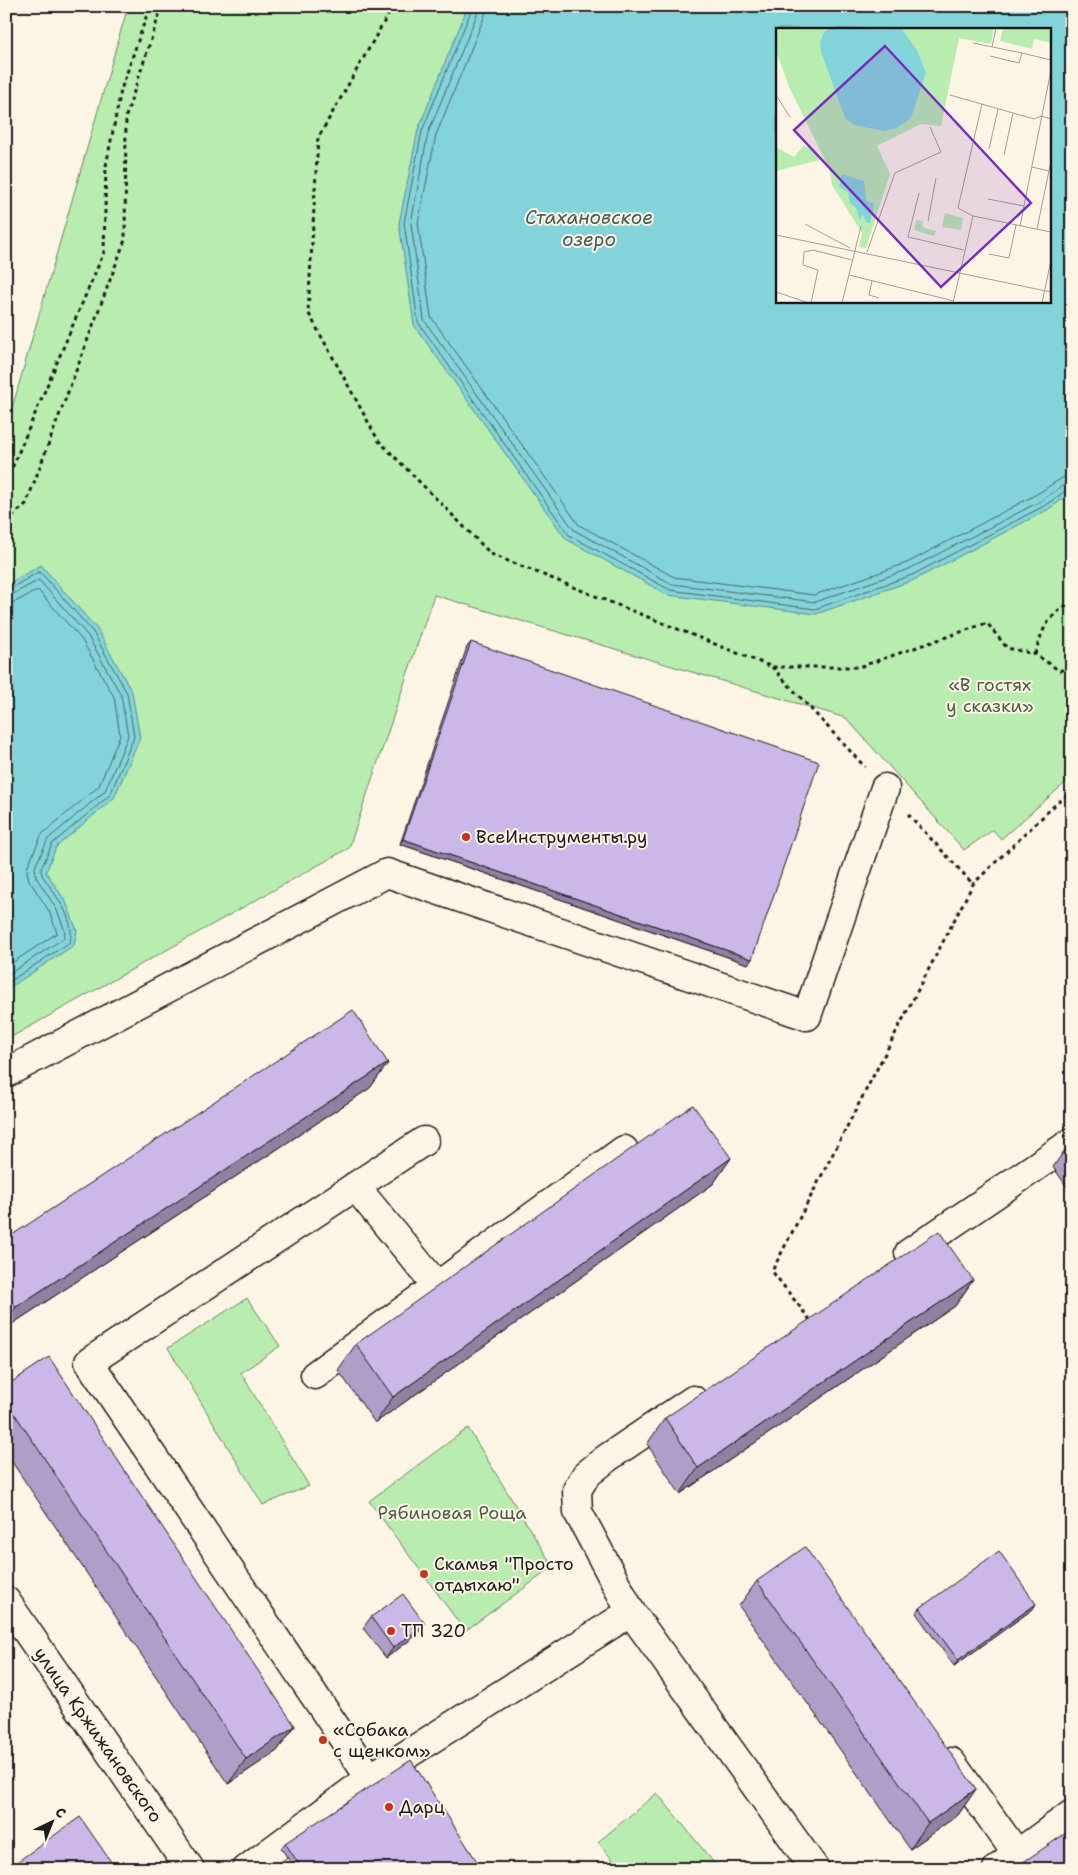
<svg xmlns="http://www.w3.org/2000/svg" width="1078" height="1875" viewBox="0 0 1078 1875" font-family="'Shantell Sans',sans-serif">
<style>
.green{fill:#b8edaf;stroke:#6a8466;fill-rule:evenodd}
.water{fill:#83d4da;stroke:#5a8a8e;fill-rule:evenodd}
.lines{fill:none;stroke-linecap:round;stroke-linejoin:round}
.shore{stroke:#456668;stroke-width:1}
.minor-casing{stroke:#1c1c1c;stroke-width:31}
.path{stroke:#1c1c1c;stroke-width:3;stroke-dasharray:4 4;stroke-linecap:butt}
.minor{stroke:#fcf5e5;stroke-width:28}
.wall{fill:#af9ec8;stroke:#1c1c1c}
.shaded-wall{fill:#8f81a2;stroke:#1c1c1c}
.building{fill:#ccb8e8;stroke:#1c1c1c}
.poi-dot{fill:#c8321e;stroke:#fcf5e5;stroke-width:2}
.labels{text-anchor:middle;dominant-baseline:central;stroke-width:4;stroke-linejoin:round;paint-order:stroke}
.park-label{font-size:18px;fill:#4b5b48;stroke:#fcf5e5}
.poi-label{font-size:18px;fill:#1c1c1c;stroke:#fcf5e5;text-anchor:start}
.street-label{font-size:18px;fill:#1c1c1c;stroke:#fcf5e5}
.water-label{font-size:19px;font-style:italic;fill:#405c5e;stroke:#fcf5e5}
.inset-road{fill:none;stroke:#a29e95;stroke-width:1}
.view{fill:#7b2cbf;fill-opacity:0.15;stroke:#7b2cbf;stroke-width:2.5}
.inset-edge{fill:none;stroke:#1c1c1c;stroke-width:2.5}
</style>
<rect width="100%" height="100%" fill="#fcf5e5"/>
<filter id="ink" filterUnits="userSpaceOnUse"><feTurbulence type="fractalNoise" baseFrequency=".02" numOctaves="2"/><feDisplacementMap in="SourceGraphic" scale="10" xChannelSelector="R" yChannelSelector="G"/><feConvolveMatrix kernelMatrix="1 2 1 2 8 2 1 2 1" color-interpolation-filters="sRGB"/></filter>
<g filter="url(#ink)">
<path class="green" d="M128,6H1072V777L1001,839L993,830L964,850L846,718L434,595L349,848L6,1040V429ZM777,29H1049V301H777Z
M247,1298L280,1346L241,1373L309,1486L263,1505L168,1348Z
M468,1428L553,1567L465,1631L369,1501Z
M657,1793L719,1869H620L598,1842Z"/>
<path class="water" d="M468,6H1072V493L1047,510L914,580L816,614L668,595L566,539L414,325L399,223L418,130ZM777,29H1049V301H777Z
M41,565L97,629L132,692L140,738L114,798L56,847L46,872L66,902L77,931L74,945L6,990V585Z"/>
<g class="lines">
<path class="shore" d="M473,6L422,131L404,223L418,322L569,535L670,590L815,609L912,575L1044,506L1067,490H1072
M479,6L478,12L428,133L411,223L424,320L574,530L672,584L815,602L909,569L1041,501L1065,484L1072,483
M486,6L485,15L436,135L418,223L431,317L579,525L674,577L814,595L907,563L1037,494L1062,478L1072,476
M6,589H10L38,572L41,573L93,632L127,693L134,737L110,795L52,844L41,869L42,875C54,894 76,918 70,942L6,984
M6,596L13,594L39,580L88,636L121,695L128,736L105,791L48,839L35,867L36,877L56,908L65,931L64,938L6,976
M6,603L15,602L38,590L82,640L114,697L120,735L99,786L42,834L28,865L27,872L29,880L49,911L57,933L6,967"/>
<defs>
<path id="minor" d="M6,1073L387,873L807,1016L885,788
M355,1186L437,1286
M909,1253L1072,1142
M315,1375L624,1150
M6,1601L190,1869
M631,1612L578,1512L577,1490L586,1475L607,1458L693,1400
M951,1762L1017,1854
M370,1778L89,1362L424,1141
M247,1869L370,1778L631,1612L815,1869
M997,1869L1072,1814"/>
</defs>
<use href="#minor" class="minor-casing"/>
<path class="path" d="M393,6L318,138L308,312L378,440L491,554L772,667H859L987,623L1007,648L1035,654L1060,671L1072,664
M6,482L104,252L106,166L121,90L150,6
M6,522L26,504L125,240L126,116L162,6
M1035,654C1043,627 1047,617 1072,602
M772,667L865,767
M908,814L973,884
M810,1320L772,1271L973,884L1057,803L1072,792"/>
<use href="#minor" class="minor"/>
</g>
<path class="wall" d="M471,642L752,959L748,964L400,844L467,647Z
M388,1063L370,1088L6,1328V1239Z
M1072,1140V1194L1053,1167Z
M731,1158L713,1184L375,1423L338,1370L356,1344Z
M973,1280L955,1306L680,1494L647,1444L665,1418Z
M6,1386L295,1726L277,1751L228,1784L6,1453Z
M757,1581L976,1789L958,1815L910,1849L739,1606Z
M920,1608L1033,1609L954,1666L916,1613Z
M371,1617L418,1634L386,1658L363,1628Z
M285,1843L482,1869H295L281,1848Z"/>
<path class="shaded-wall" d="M403,839L752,959L748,964L400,844Z
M388,1063L370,1088L6,1328V1322L16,1307Z
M731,1158L713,1184L375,1423L393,1397Z
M973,1280L955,1306L680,1494L698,1468Z
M1036,1604L1033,1609L954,1666L958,1660Z
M425,1624L418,1634L386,1658L393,1648Z
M295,1726L277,1751L228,1784L246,1759Z
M976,1789L958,1815L910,1849L928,1823Z"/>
<path class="building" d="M471,642L819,762L752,959L403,839Z
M353,1010L388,1063L16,1307L6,1292V1239Z
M693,1105L731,1158L393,1397L356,1344Z
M939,1231L973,1280L698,1468L665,1418Z
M49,1357L295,1726L246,1759L6,1401V1386Z
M805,1547L976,1789L928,1823L757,1581Z
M999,1551L1036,1604L958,1660L920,1608Z
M403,1594L425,1624L393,1648L371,1617Z
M411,1760L482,1869H302L285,1843Z
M80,1817L116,1869H7Z
M1072,1829V1869H1013Z"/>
</g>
<g class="poi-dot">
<circle cx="466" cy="837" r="5"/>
<circle cx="424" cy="1574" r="5"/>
<circle cx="391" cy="1631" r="5"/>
<circle cx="323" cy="1740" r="5"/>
<circle cx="389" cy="1807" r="5"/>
</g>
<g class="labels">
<g class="park-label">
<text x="990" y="685">«В гостях<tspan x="990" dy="21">у сказки»</tspan></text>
<text x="452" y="1513">Рябиновая Роща</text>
</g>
<g class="poi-label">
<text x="476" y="837">ВсеИнструменты.ру</text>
<text x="434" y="1564">Скамья "Просто<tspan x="434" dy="21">отдыхаю"</tspan></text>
<text x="401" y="1631">ТП 320</text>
<text x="333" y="1730">«Собака<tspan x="333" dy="21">с щенком»</tspan></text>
<text x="399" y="1807">Дарц</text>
</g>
<g class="street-label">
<text transform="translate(98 1735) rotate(55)">улица Кржижановского</text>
</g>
<g class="water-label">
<text x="589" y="217">Стахановское<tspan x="589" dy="22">озеро</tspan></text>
</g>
</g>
<g transform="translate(776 28)">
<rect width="275" height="275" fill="#fcf5e5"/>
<path d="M0,0H218L215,16L183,10L165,98L145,96L101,118L114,146L90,220L83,219L86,205L56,157L53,140L14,61L0,23ZM227,0H275V15L258,11L256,21L224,13ZM27,118L34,120L44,132L0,143V119L18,129ZM169,185L187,190L185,202L166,199ZM140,192L147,193L146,199L160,203L158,208L138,202Z" fill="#b8edaf"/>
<path d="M56,0H125L141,22L150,45L135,90L121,100L108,103L78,97L69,90L45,24L44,13L49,3ZM66,146L88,153L90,172L98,176L94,195H91L86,186L84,193L80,180L74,175L72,164L63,159Z" fill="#83d4da"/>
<path class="inset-road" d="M197,15L246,25M216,19L220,0M214,28L243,35L246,25L275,32M0,67L14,89M174,67L258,91L265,88L275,91M213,121L222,81M228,127L237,85M256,139L273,143M143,165L132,209L188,222M212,171L248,178M197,188L182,180L206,76M152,193L160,150M29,196L74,220M244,198L275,42M261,201L275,133M0,207L275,264M91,224L119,145L165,124L154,99M213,226L233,230L240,197M73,247L178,273M96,253L93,267L103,270M0,264L33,275M35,275L42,242L27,237L28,224L37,222L76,232M66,275L85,198M177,275L197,188L275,204M266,275L275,232"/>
<path class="view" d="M109,18L255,175L165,259L18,102Z"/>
<rect width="275" height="275" class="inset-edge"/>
</g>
<rect width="1078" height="1875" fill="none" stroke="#fcf5e5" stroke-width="25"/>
<rect x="12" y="12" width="1053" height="1850" fill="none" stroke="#1c1c1c" stroke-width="2" filter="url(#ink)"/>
<g transform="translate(52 1822) rotate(43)" stroke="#fcf5e5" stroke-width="4" paint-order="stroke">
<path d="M0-4L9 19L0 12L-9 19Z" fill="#1c1c1c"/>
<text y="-8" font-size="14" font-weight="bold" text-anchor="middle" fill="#1c1c1c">С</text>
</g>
</svg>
